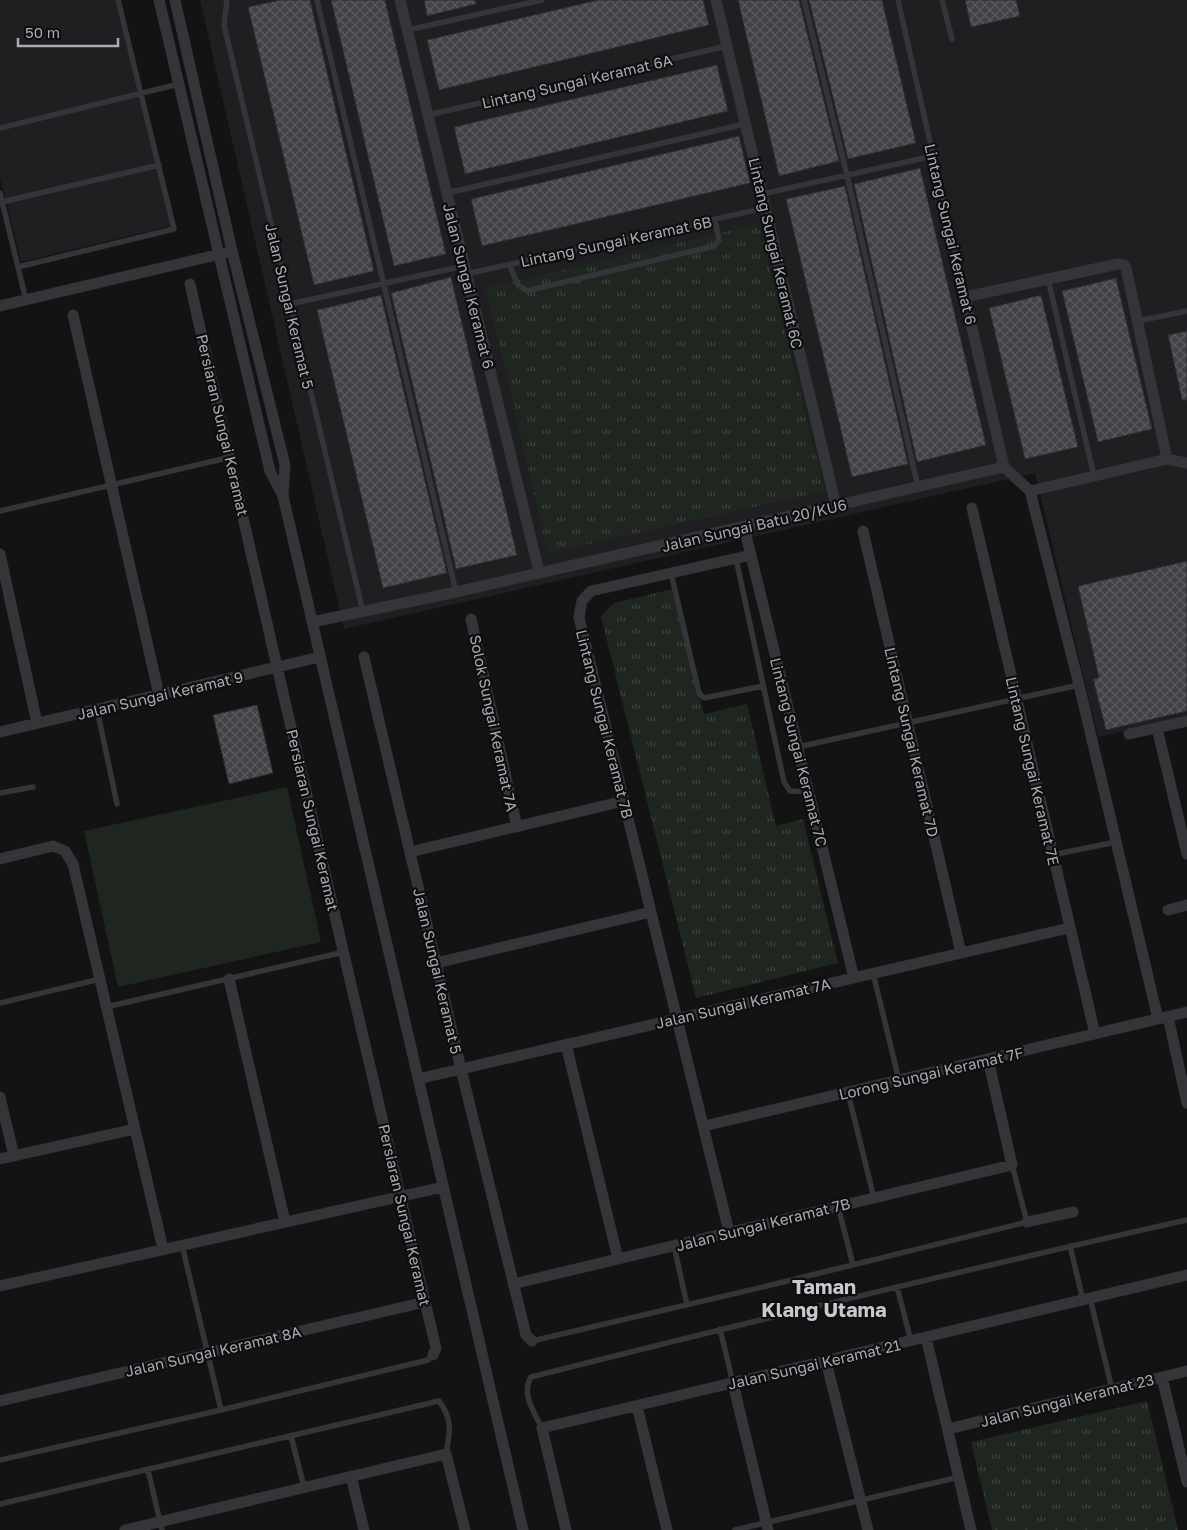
<svg xmlns="http://www.w3.org/2000/svg" width="1187" height="1530" viewBox="0 0 1187 1530" font-family="'Golos Text',sans-serif">
<style>
.built{fill:#1f1f21}
.park{fill:url(#park-tufts)}
.garden{fill:#1f261f}
.building{fill:url(#building-cross-hatch);stroke:#2d2d30}
.lines{fill:none;stroke-linecap:round;stroke-linejoin:round}
.lane{stroke:#343539;stroke-width:5.5}
.street{stroke:#343539;stroke-width:11}
.labels{text-anchor:middle;dominant-baseline:central;stroke-width:4.5;stroke-linejoin:round;paint-order:stroke}
.street-label{font-size:15px;fill:#a5acb3;stroke:#0e0e0f}
.district-label{font-size:20px;font-weight:bold;fill:#c6cad0;stroke:#0e0e0f}
</style>
<defs>
<pattern id="park-tufts" width="24" height="20" patternUnits="userSpaceOnUse" patternTransform="scale(1.25)"><rect width="24" height="20" fill="#1f261f"/><path d="M3 7l-1-3M5 7V3M7 7l1-3M15 17l-1-3M17 17v-4M19 17l1-3" fill="none" stroke="#3d433d"/></pattern>
<pattern id="building-cross-hatch" width="8" height="8" patternUnits="userSpaceOnUse" patternTransform="scale(1.25)"><rect width="8" height="8" fill="#424347"/><path d="M0 0l8 8M0 8l8-8" fill="none" stroke="#5a5b5f"/></pattern>
</defs>
<rect width="100%" height="100%" fill="#131314"/>
<path class="built" d="M0,0H115L171,226L21,262L0,177Z
M200,0H1187V716L1098,737L1035,473L344,629Z"/>
<path class="park" d="M758,224L825,491L548,553L486,288Z
M673,589L704,714L747,704L776,826L803,819L838,963L696,998L601,616L614,603Z
M1147,1401L1178,1530H992L971,1442Z"/>
<path class="garden" d="M287,787L321,942L118,987L84,831Z"/>
<path class="building" d="M280,0H310L374,271L314,285L248,7Z
M331,0H385L446,254L394,266Z
M424,0H475L476,4L427,16Z
M598,0H703L709,25L439,90L427,40Z
M738,0H799L839,161L779,176Z
M809,0H882L916,143L848,159Z
M965,0H1016L1020,16L971,27Z
M717,65L728,111L465,174L454,127Z
M739,136L750,183L482,246L471,199Z
M920,168L986,445L917,462L854,184Z
M845,186L908,464L852,477L786,199Z
M451,277L517,555L456,569L391,293Z
M1116,278L1152,429L1098,442L1062,291Z
M381,295L447,573L383,588L317,310Z
M1041,295L1078,447L1025,459L989,308Z
M1187,331V400H1182L1168,335Z
M1187,561V711L1106,730L1093,679L1099,678L1078,586Z
M257,705L273,773L229,784L213,715Z"/>
<g class="lines">
<path class="lane" d="M227,0L224,25L363,612
M317,0L456,592
M804,0L847,175L918,487
M898,0L965,297
M942,0L952,39
M408,30L542,0
M428,115L727,46
M0,128L179,84
M0,193L26,300
M447,193L745,124
M762,194L933,156
M2,202L159,165
M509,264L518,285L527,291L714,246L719,240L715,219
M18,267L174,229L118,0
M466,274L765,208
M1048,279L1094,476
M290,304L464,266
M1138,321L1187,311
M0,511L231,457
M736,559L784,782L790,791L809,792
M671,573L699,693L704,698L763,686
M97,709L117,804
M798,747L1079,685
M0,793L33,787
M1052,855L1116,842
M873,973L899,1080
M0,1003L100,979
M106,1007L344,952
M848,1093L874,1198
M838,1206L853,1265
M182,1245L221,1410
M674,1246L687,1305
M1070,1246L1083,1300
M897,1287L911,1341
M1090,1298L1112,1389
M720,1329L733,1383
M532,1341L767,1286L1027,1222L1012,1165
M542,1428C534,1412 521,1394 531,1377C749,1322 968,1269 1187,1220
M291,1436L304,1487
M0,1460L221,1410L428,1360L433,1355
M148,1470L162,1530
M0,1504L439,1401C453,1420 450,1431 446,1454
M735,1530L959,1477"/>
<path class="street" d="M159,0L270,471L283,496L523,1530
M175,0L232,251L285,465L283,494
M400,0L539,572
M716,0L836,506
M190,284L277,667L425,1302L436,1348L433,1355
M0,306L225,253
M73,315L159,695
M1004,467L965,297L1118,264L1124,265L1126,268L1167,459
M1004,467L1030,491
M1030,491L1079,685L1158,1019
M1030,491L1167,459L1187,463
M972,508L1095,1034
M744,527L854,978
M863,531L961,953
M0,554L37,723
M471,619L517,827
M312,622L456,592L1004,467
M364,657L461,1069L526,1335L532,1341
M1157,728L1187,854
M0,732L320,657
M1129,734L1187,721
M410,852L624,801
M0,859L53,846L65,851L73,864L163,1249
M1168,910L1187,905
M436,963L651,912
M229,979L285,1222
M1168,1017L1187,1103
M566,1044L618,1259
M418,1079L1069,928
M0,1097L14,1156
M704,1126L1187,1012
M0,1159L135,1129
M1027,1222L1073,1212
M729,1232L579,617L582,601L591,591L751,555
M513,1284L1012,1165L988,1059
M0,1286L443,1187
M926,1337L971,1530
M826,1361L868,1530
M1162,1377L1187,1482
M733,1383L768,1530
M0,1401L425,1302
M637,1406L667,1530
M948,1429L1187,1371
M351,1476L364,1530
M125,1530L446,1454L465,1530
M566,1530L542,1428L1187,1275"/>
</g>
<g class="labels">
<g class="street-label">
<text transform="translate(577 81) rotate(-13)">Lintang Sungai Keramat 6A</text>
<text transform="translate(951 234) rotate(77)">Lintang Sungai Keramat 6</text>
<text transform="translate(616 241) rotate(-12)">Lintang Sungai Keramat 6B</text>
<text transform="translate(776 253) rotate(77)">Lintang Sungai Keramat 6C</text>
<text transform="translate(469 286) rotate(76)">Jalan Sungai Keramat 6</text>
<text transform="translate(290 306) rotate(77)">Jalan Sungai Keramat 5</text>
<text transform="translate(223 425) rotate(77)">Persiaran Sungai Keramat</text>
<text transform="translate(754 525) rotate(-13)">Jalan Sungai Batu 20/KU6</text>
<text transform="translate(160 695) rotate(-13)">Jalan Sungai Keramat 9</text>
<text transform="translate(494 723) rotate(78)">Solok Sungai Keramat 7A</text>
<text transform="translate(605 724) rotate(76)">Lintang Sungai Keramat 7B</text>
<text transform="translate(912 742) rotate(77)">Lintang Sungai Keramat 7D</text>
<text transform="translate(799 752) rotate(76)">Lintang Sungai Keramat 7C</text>
<text transform="translate(1033 771) rotate(77)">Lintang Sungai Keramat 7E</text>
<text transform="translate(313 820) rotate(77)">Persiaran Sungai Keramat</text>
<text transform="translate(438 971) rotate(77)">Jalan Sungai Keramat 5</text>
<text transform="translate(743 1003) rotate(-13)">Jalan Sungai Keramat 7A</text>
<text transform="translate(931 1073) rotate(-13)">Lorong Sungai Keramat 7F</text>
<text transform="translate(405 1215) rotate(77)">Persiaran Sungai Keramat</text>
<text transform="translate(763 1224) rotate(-14)">Jalan Sungai Keramat 7B</text>
<text transform="translate(213 1351) rotate(-13)">Jalan Sungai Keramat 8A</text>
<text transform="translate(814 1364) rotate(-13)">Jalan Sungai Keramat 21</text>
<text transform="translate(1067 1400) rotate(-14)">Jalan Sungai Keramat 23</text>
</g>
<g class="district-label">
<text x="824" y="1286">Taman<tspan x="824" dy="23">Klang Utama</tspan></text>
</g>
</g>
<path d="M18 38v8h100v-8" fill="none" stroke="#a5acb3" stroke-width="2.5"/>
<text x="25" y="38" font-size="15" fill="#a5acb3" stroke="#0e0e0f" stroke-width="4" paint-order="stroke">50 m</text>
</svg>
